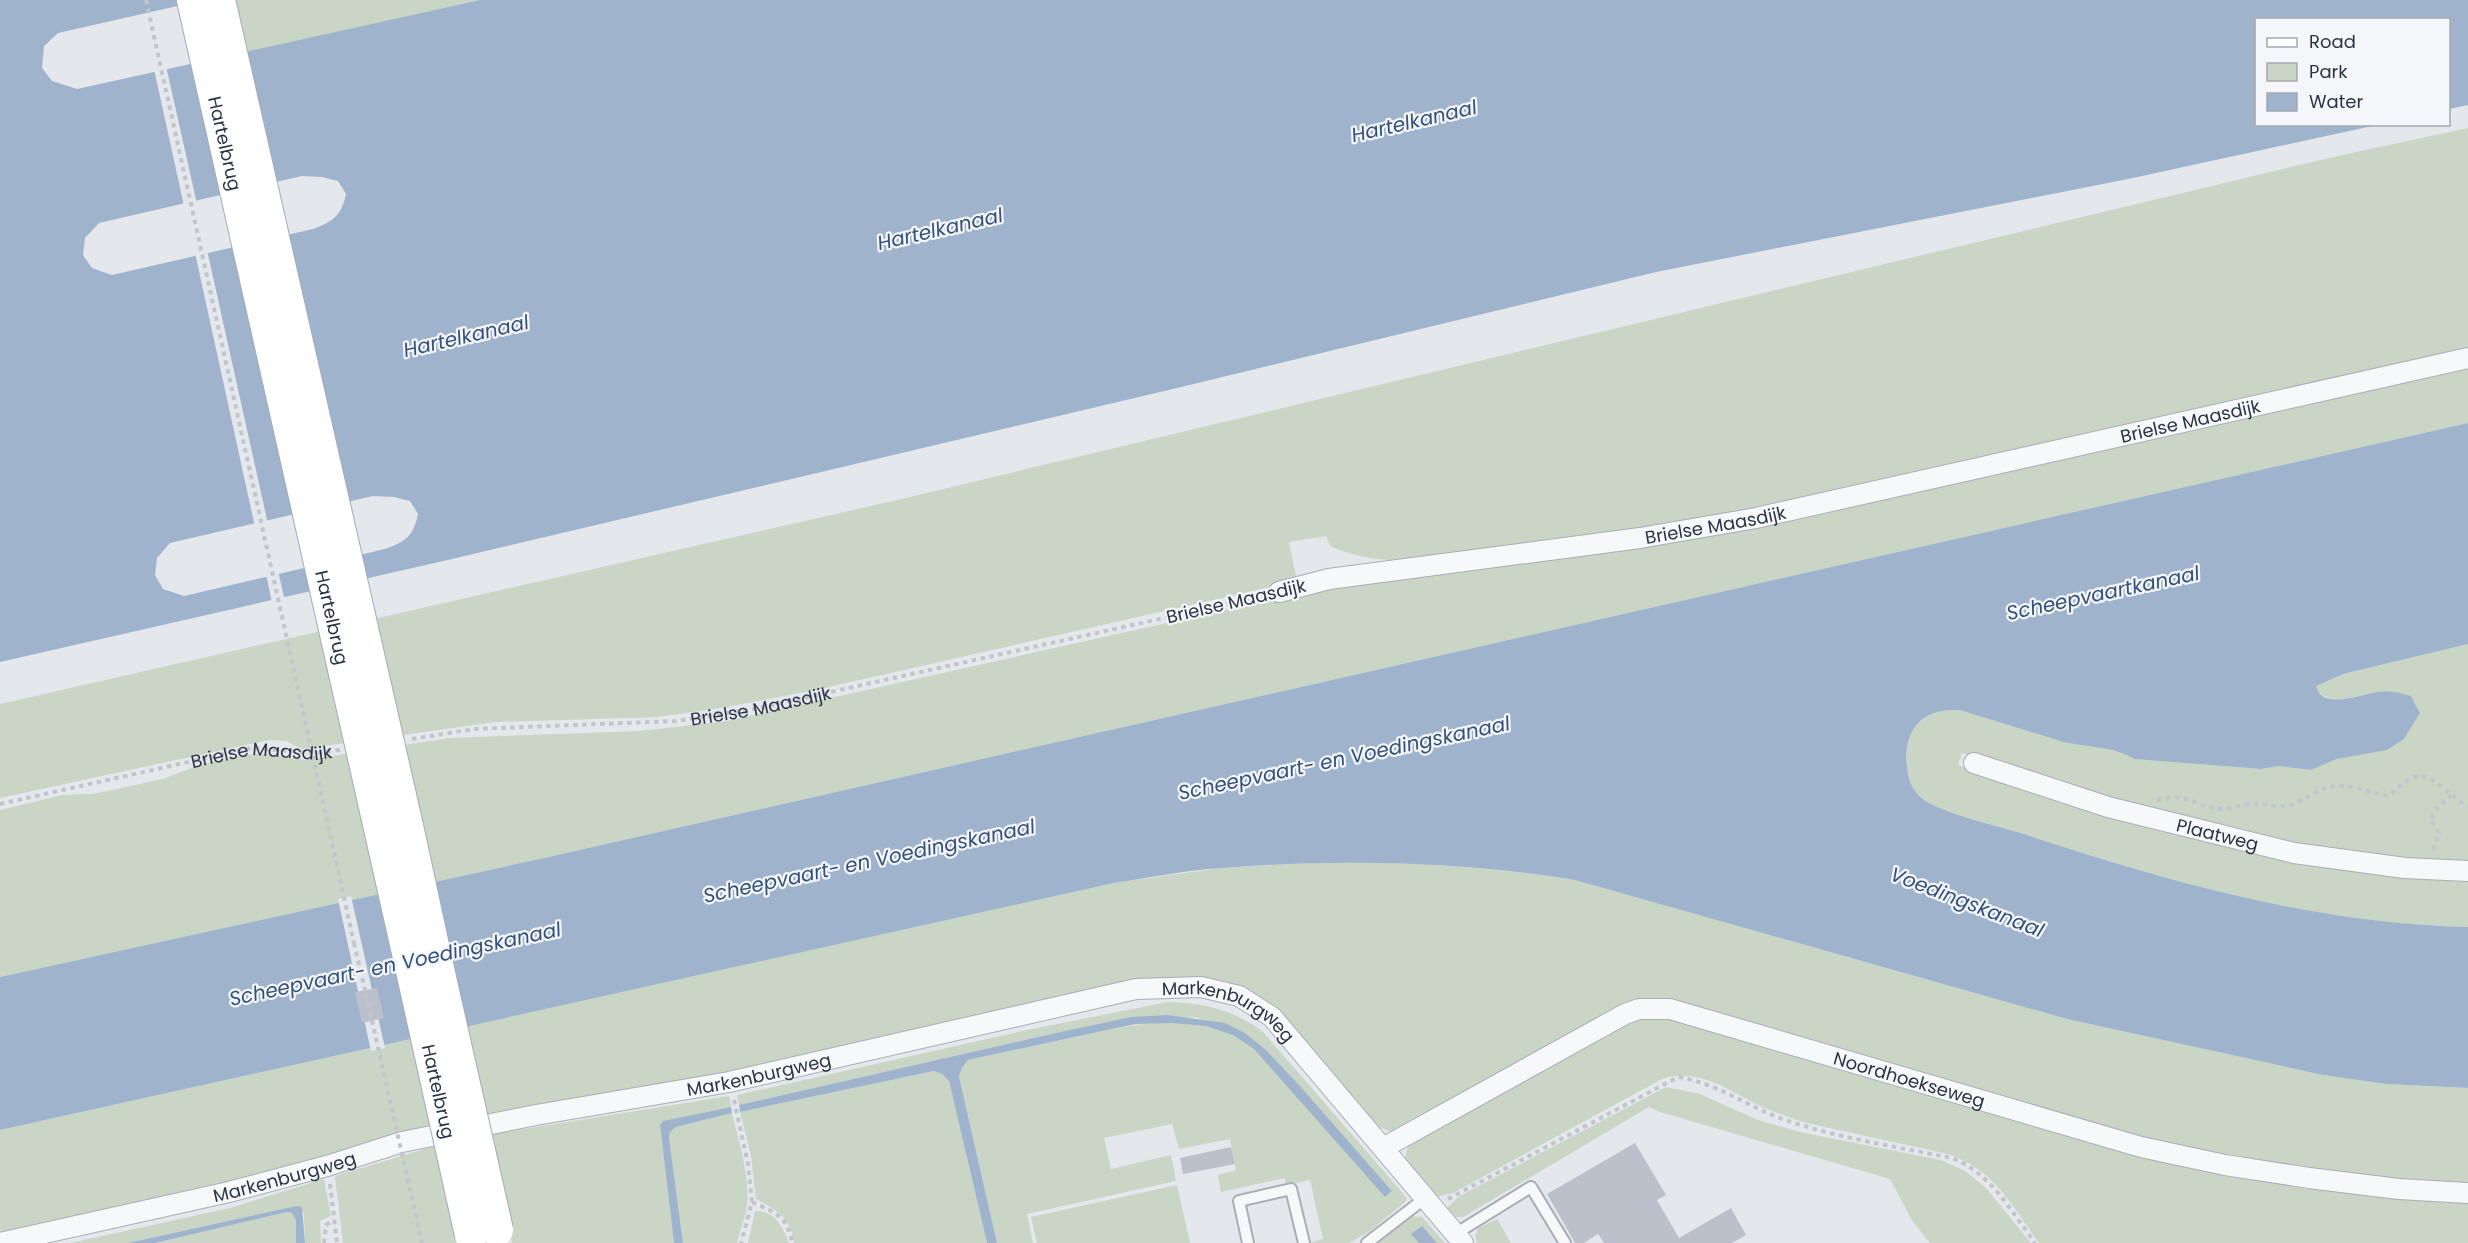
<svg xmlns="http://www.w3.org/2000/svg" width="2468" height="1243" viewBox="0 0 2468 1243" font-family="Poppins,sans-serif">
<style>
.green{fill:#c9d6c5}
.water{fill:#9fb4cc;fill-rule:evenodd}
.pier{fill:#e4e7ec}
.building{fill:#bbc0ca}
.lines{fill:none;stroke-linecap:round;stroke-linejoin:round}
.service-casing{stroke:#a9aeb7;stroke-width:14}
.minor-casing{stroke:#a9aeb7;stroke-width:22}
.primary-casing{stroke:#a3abb8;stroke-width:34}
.path{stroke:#c2c5cb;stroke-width:4;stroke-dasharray:4.5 4.5;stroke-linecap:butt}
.service{stroke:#f7f8fa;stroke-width:10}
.minor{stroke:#f7f8fa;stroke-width:20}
.primary{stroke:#fff;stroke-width:32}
.primary-bridge-casing{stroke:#a3abb8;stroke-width:34;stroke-linecap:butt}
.path-bridge{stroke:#c2c5cb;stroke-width:4;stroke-dasharray:4.5 4.5;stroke-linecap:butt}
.primary-bridge{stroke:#fff;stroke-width:32}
.labels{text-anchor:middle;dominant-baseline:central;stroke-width:4.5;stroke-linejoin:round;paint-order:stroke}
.street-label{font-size:18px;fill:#2b3445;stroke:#f4f6f9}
.water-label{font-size:20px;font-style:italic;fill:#34527a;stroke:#f4f6f9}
</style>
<rect width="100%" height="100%" fill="#e4e7ec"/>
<path class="green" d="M231,0H480L243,53Z
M2468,128V349L1799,501L1634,529L1391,560C1369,559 1350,555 1330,546L1326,536L1289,542L1297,581L820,689L727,707L658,717L496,722L302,749L286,741L269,740L0,798V704L893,501L2333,157Z
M2468,366V423L553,856L0,977V810L62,795L93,794L163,779L202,764L246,755L265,754L306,760L450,738L640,731L727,721L1297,594L1710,535L1791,520Z
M2468,644V868L2317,850L2069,789L1962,753L1958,765L2053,798L2392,876L2468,882V927C2316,924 2170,882 2027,835C1999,826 1947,815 1924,800C1915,793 1910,784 1908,774C1901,738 1917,709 1956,710C1964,710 1975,715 1982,717C2009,725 2034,733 2061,741C2085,748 2112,745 2134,759L2261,769L2279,766L2311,770L2337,759L2356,755L2404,739L2420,713L2411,696C2400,693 2391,691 2379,692C2357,694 2334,708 2316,690L2315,686L2343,674Z
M1351,861C1427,864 1500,868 1575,880L2067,1019L2323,1075L2386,1084L2468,1088V1187L2414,1185L2151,1144L1664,1002L1401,1130L1389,1131L1377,1126L1300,1042L1207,981L703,1079L483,1115L463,1027L1114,883L1220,868Z
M1168,1002C1205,1003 1234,1010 1263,1032L1407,1198L1405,1202L1370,1231L1349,1243H1309L1323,1239L1310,1180L1286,1185L1285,1178L1221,1192L1218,1175L1236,1170L1230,1139L1179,1149L1172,1124L1104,1138L1111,1169L1171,1155L1176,1181L1027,1214L1033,1243H997L959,1075L962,1068L968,1060C1001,1053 1034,1046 1067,1039C1119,1028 1181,1010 1233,1034C1248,1042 1260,1054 1271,1066L1385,1196L1392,1191L1266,1050L1245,1033L1195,1017L1042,1036L739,1105L737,1095L1022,1031Z
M1662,1014L2185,1164L2468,1198V1243H2039C2012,1206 1994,1169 1948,1154L1806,1123C1791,1118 1777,1113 1762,1107C1730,1091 1699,1067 1662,1079L1453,1193L1436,1197L1409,1165L1405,1158L1408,1145L1635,1016Z
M415,1038L435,1125L243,1179L0,1234V1130Z
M934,1071L942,1074L949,1081L987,1243H794C791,1218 777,1210 756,1199L751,1156L740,1112Z
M1666,1087L1700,1094L1758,1120L1800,1132L1941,1160L1965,1171L1986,1188L2031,1243H1930L1913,1222L1890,1179L1660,1112L1649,1107L1463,1217H1456L1447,1208L1458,1197Z
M729,1096L731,1107L664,1121L660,1125L674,1243H512L487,1135Z
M732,1113C739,1142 750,1176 747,1206C745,1218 740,1231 737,1243H683L669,1138L670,1132L676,1127Z
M438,1145L460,1243H343L335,1176Z
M324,1179L331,1216L320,1221L321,1243H305L304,1213L296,1206L128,1243H70L230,1208Z
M1177,1185L1190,1243H1037L1031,1217Z
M755,1211C776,1211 782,1226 789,1243H748Z
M287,1212L292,1213L296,1220V1243H155Z
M1410,1216L1422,1217L1445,1243H1437L1422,1226L1412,1234L1419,1243H1379Z
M1497,1219L1511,1243H1477L1475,1236L1478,1228Z"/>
<path class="water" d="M0,0H204L58,33L44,46L42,68L52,81L77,89L480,0H2468V105L2449,109L2448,20H2256V124L2377,125L2133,178L1656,272L1177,388L452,559L0,662ZM302,176L322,177L338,181L346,194C341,216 334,221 313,229L112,275L92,268L83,255L85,238L99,223ZM373,496L394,497L410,501L418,514C413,537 406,541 385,549L184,596L163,589L155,575L157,558L170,543Z
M2468,423V644L2343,674L2316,686C2322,711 2361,694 2377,692C2390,690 2400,693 2411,696L2420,713L2404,739L2387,750L2337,759L2311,770L2279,766L2261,769L2134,759C2112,745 2085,748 2060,741C2034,733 2009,725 1982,717C1974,715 1964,710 1956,710C1916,709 1901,738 1908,774C1910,784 1915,793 1924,800C1947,815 1999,826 2027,835C2170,882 2317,924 2468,927V1088L2386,1084L2323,1075L2067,1019L1575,880C1457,861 1340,859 1222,868C1186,870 1149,878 1114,883L0,1130V977L553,856Z
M1167,1015L1225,1023L1245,1033L1266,1050L1299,1085L1392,1191L1385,1197L1254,1049L1233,1035L1206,1026L1172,1023L1135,1024L968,1060L962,1068L959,1076L997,1243H987L949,1081L942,1074L934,1071L740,1112L739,1105L1042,1036L1131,1017Z
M731,1107L732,1113L676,1127L670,1132L669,1138L683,1243H674L660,1125L663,1121Z
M296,1206L302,1207L305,1243H296V1220L292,1213L287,1212L155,1243H128Z
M1422,1226L1437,1243H1419L1411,1234Z"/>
<path class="pier" d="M166,66L197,204L184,206L154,69Z
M207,250L268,524L255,527L195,253Z
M278,571L285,601L272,603L266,574Z
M351,896L385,1048L371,1051L338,899Z"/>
<path class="building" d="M377,988L384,1018L362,1023L355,992Z
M1635,1143L1666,1195L1657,1200L1679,1238L1731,1208L1746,1235L1732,1243H1604L1598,1234L1584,1243H1575L1547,1194Z
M1231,1147L1235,1164L1183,1174L1180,1158Z"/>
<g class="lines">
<defs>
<path id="service" d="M1455,1234L1531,1187L1565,1243
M1248,1243L1239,1201L1291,1189L1304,1243
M1367,1243L1424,1199"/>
<g id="minor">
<path id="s3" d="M1279,592L1329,579L1640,538L1756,518L2468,358"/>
<path id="s4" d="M1974,763L2108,807L2294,853L2405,868L2468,871"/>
<path id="s5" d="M1383,1148L1625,1014L1639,1009H1670L2141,1147L2225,1165L2309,1178L2399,1189L2468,1193"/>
<path id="s6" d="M0,1243L229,1192L327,1166L402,1142L536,1115L729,1082L1136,989L1201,987L1239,996L1272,1017L1463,1243"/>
</g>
<path id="primary" d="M407,826L440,978
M381,833L415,984"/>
</defs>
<use href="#service" class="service-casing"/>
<use href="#minor" class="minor-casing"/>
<use href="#primary" class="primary-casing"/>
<g class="path">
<path id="s1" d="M412,739L474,729L676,721L754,709L1263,596"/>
<path d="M2157,800C2185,791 2195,806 2220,809C2230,810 2241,804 2252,804C2266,803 2280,809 2293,804C2308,798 2320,787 2336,786C2353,785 2370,792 2387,796C2396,791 2405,780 2414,777C2434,772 2452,799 2468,806"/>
<path id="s2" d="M0,804L251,748L316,753L340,750"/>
<path d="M2433,850L2439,833L2430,819L2440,805L2451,796"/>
<path d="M354,943L366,994"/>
<path d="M734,1100L748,1164L752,1202L741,1243"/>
<path d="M330,1184L337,1243"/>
<path d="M1448,1199L1678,1077C1717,1083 1748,1107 1785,1120C1839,1138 1897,1147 1952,1158C1991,1173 2011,1211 2035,1243"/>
<path d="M752,1202C774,1212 788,1216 792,1243"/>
<path d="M324,1243L326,1225L334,1220"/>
<path d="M422,1243H423"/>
</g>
<use href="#service" class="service"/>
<use href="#minor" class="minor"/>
<use href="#primary" class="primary"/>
<defs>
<g id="primary-bridge">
<path id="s7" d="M193,0L381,833"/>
<path d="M219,0L407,826"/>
<path d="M440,978L497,1230"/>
<path id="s8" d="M415,984L471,1235"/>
</g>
</defs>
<use href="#primary-bridge" class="primary-bridge-casing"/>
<path class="path-bridge" d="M146,0L354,943
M366,994L422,1243"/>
<use href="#primary-bridge" class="primary-bridge"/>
</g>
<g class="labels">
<g class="street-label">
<text stroke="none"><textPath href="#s7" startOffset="147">Hartelbrug</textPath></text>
<text stroke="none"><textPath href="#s3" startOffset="928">Brielse Maasdijk</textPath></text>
<text stroke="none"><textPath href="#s3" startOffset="442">Brielse Maasdijk</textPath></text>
<text transform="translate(1236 601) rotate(-13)">Brielse Maasdijk</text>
<text stroke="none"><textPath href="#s7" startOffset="633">Hartelbrug</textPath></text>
<text stroke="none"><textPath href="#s1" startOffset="351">Brielse Maasdijk</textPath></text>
<text stroke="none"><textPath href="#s2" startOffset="267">Brielse Maasdijk</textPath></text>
<text stroke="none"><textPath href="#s4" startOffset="254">Plaatweg</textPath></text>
<text stroke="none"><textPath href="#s6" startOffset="1264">Markenburgweg</textPath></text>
<text stroke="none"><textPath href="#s6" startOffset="778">Markenburgweg</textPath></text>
<text stroke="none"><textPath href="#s5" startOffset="572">Noordhoekseweg</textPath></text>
<text stroke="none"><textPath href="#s8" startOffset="110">Hartelbrug</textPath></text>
<text stroke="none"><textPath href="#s6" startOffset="292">Markenburgweg</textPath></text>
</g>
<g class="water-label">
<text transform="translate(1414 121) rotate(-13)">Hartelkanaal</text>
<text transform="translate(940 229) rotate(-13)">Hartelkanaal</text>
<text transform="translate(466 336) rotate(-13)">Hartelkanaal</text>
<text transform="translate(2103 593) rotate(-12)">Scheepvaartkanaal</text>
<text transform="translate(1344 758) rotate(-12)">Scheepvaart- en Voedingskanaal</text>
<text transform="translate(869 861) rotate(-12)">Scheepvaart- en Voedingskanaal</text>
<text transform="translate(1967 902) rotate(21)">Voedingskanaal</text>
<text transform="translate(395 964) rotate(-12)">Scheepvaart- en Voedingskanaal</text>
</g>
</g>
<rect x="2255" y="18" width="195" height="108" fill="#f4f6f9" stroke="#a4a8b1" stroke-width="1.5"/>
<rect x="2267" y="38" width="30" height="9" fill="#ffffff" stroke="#a4a8b1" stroke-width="1.5"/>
<text x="2309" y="48" font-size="18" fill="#2b3445">Road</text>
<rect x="2267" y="63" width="30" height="18" fill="#c9d6c5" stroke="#a4a8b1" stroke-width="1.5"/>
<text x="2309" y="78" font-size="18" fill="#2b3445">Park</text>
<rect x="2267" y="93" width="30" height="18" fill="#9fb4cc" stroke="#a4a8b1" stroke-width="1.5"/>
<text x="2309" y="108" font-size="18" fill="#2b3445">Water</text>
</svg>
